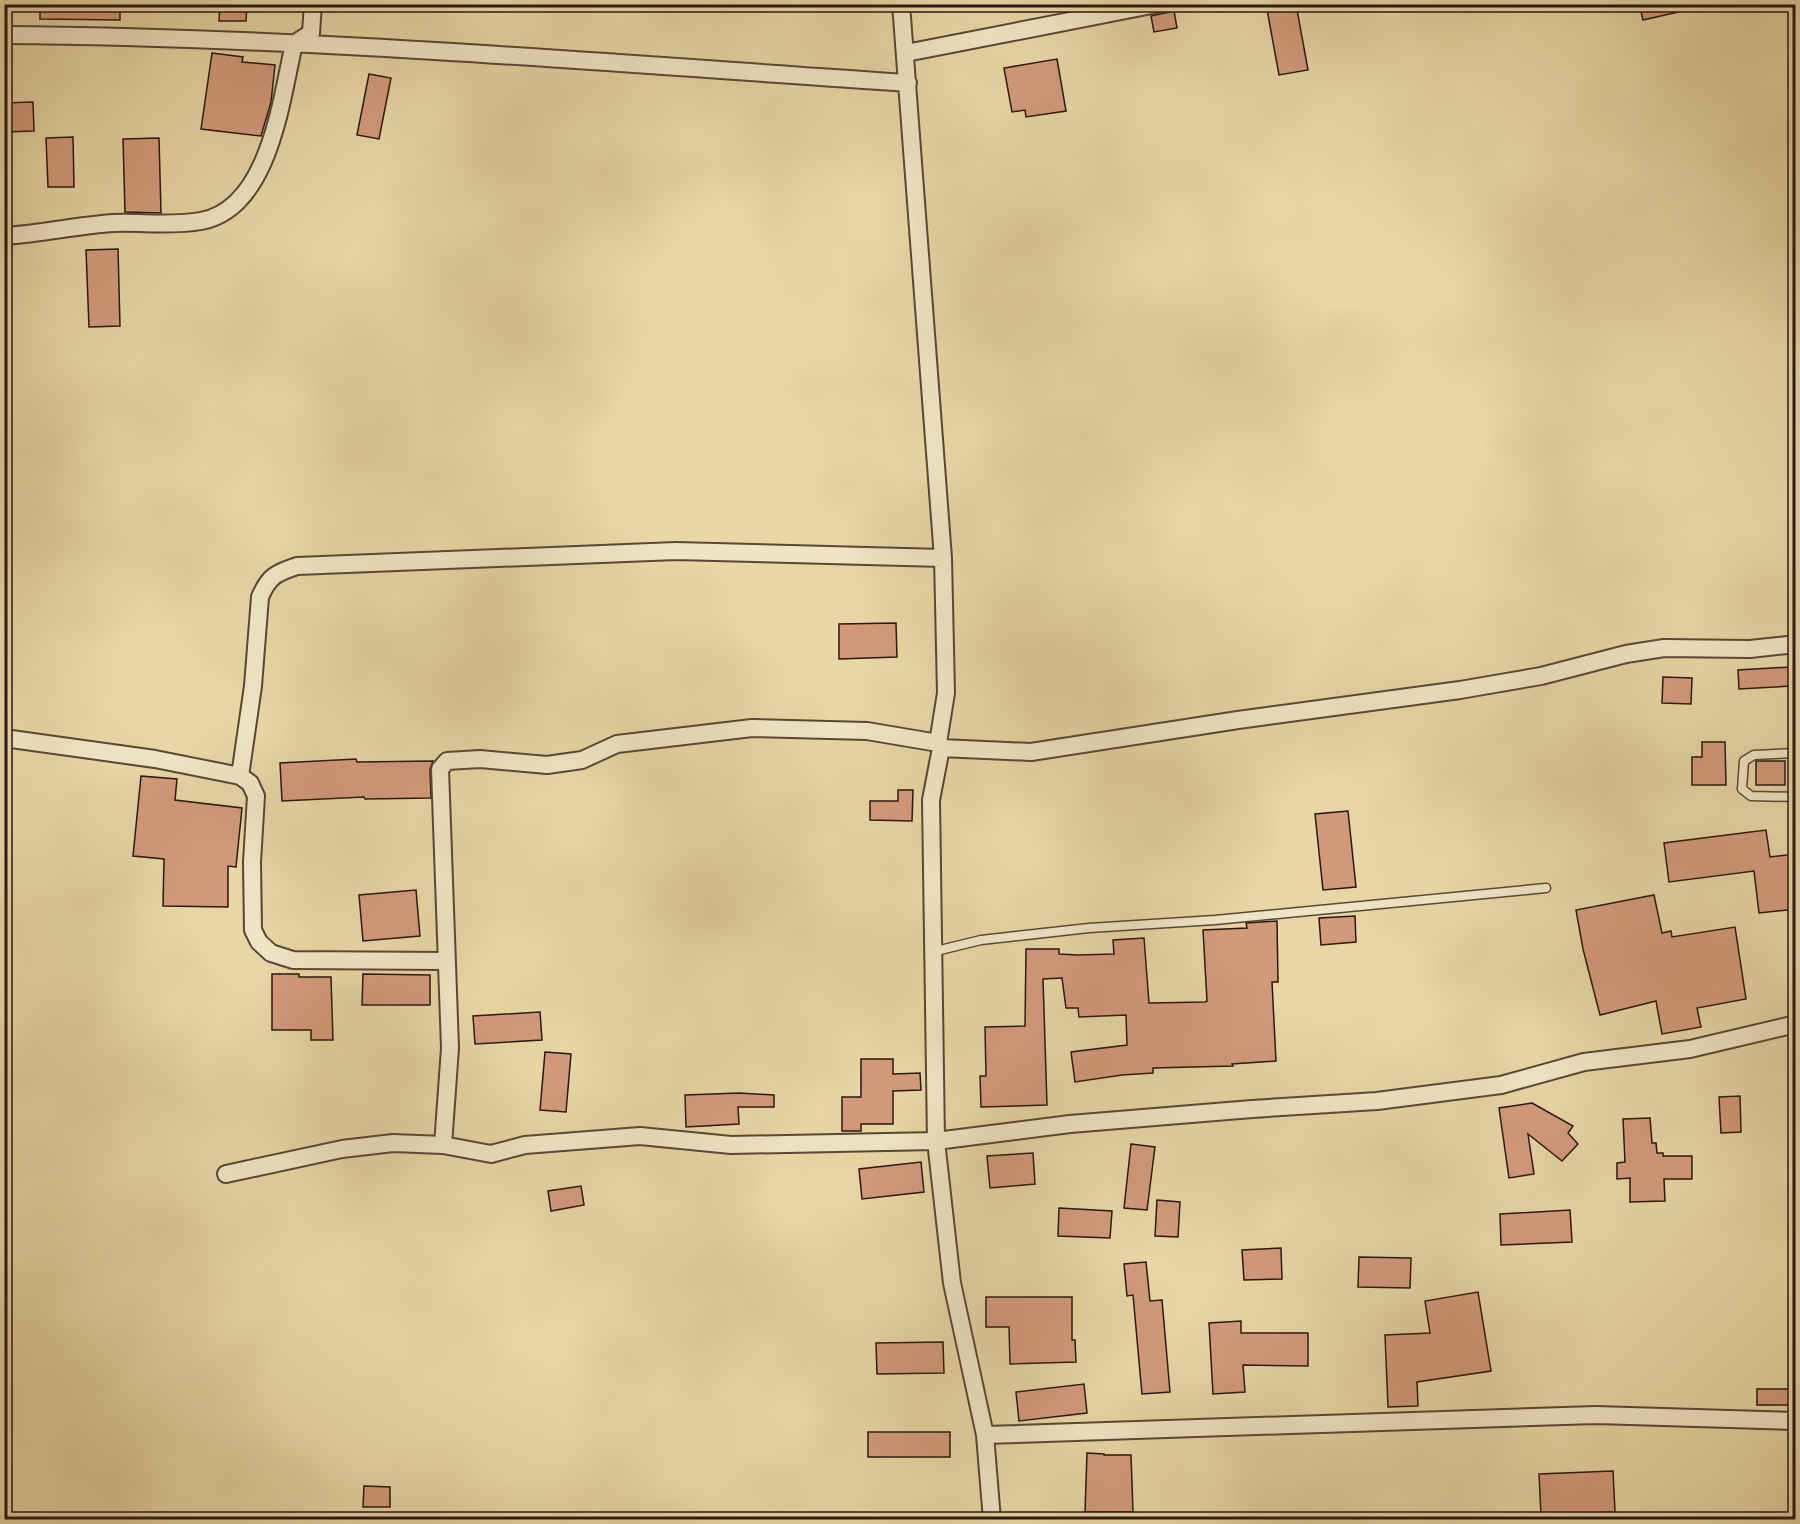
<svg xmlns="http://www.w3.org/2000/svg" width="1800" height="1524" viewBox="0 0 1800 1524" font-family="Alegreya,serif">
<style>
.building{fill:#d39a7a;stroke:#291711;stroke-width:1.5}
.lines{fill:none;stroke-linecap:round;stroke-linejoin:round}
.service-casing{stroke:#584736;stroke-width:11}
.minor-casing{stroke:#584736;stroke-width:20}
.service{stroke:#efe5c4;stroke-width:8}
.minor{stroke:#efe5c4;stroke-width:16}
</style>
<rect width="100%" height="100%" fill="#e6d7a5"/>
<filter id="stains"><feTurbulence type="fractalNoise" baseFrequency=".00333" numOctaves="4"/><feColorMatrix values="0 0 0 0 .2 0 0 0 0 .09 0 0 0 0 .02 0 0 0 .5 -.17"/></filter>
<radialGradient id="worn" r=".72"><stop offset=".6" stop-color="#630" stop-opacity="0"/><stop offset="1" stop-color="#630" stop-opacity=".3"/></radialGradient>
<path class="building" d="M40,4H120V20L40,19Z
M220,4H247L246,21H219Z
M1266,4H1296L1308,70L1279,75Z
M1639,4H1682L1683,11L1643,20Z
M1174,11L1177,28L1154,32L1151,16Z
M212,53L243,57L242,62L275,65L271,102L261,136L201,129Z
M1057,59L1066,111L1026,117L1025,110L1012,112L1004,68Z
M369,74L391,78L379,139L357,135Z
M33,102L34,131L4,132V103Z
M73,137L74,187H48L46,138Z
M159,138L161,213L125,212L123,139Z
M118,249L120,326L89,327L86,250Z
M896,623L897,657L839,659V624Z
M1791,667L1792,686L1739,689L1738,670Z
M1663,677L1692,678L1691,704L1662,703Z
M1702,742H1725L1726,785H1692V757H1702Z
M356,759L357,762L433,761L430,769L431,798L365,799L364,797L282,801L280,763Z
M1756,761H1785V785H1756Z
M141,776L177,779L175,800L242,808L236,867L228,866V907L163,906L164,859L133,856Z
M898,790H913L912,821L870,820V801H898Z
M1348,811L1356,887L1323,890L1315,814Z
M1766,830L1770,857L1796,854V868L1792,869L1796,909L1759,913L1754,871L1669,882L1664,843Z
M416,890L420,936L363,941L359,895Z
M1654,895L1662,933L1671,931L1672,937L1735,927L1746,999L1697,1008L1701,1027L1662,1034L1656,1001L1600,1015L1583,949L1576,910Z
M1355,916L1356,942L1321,945L1319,918Z
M1277,921L1278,982H1272L1276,1061L1232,1064L1233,1066L1153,1068V1073L1122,1075L1075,1082L1071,1052L1127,1045L1126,1015L1079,1017L1078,1008H1066L1062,978L1043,979L1047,1105L981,1107L980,1076H986L985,1027L1025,1026L1026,949H1059V954L1078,955L1114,954L1113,940L1144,938L1149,1003L1205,1002L1207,1001L1203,930L1247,928L1246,923Z
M272,974H299V977H331L333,1040H311V1030H272Z
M363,974L430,975V1005H362Z
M540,1012L542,1040L475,1044L473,1016Z
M545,1052L571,1054L566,1112L540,1110Z
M861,1059H893V1074L920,1073L921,1090L893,1091V1124H861V1131H842V1097H861Z
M739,1093L774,1095V1107H738L739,1124L686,1127L685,1095Z
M1740,1096L1741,1132L1721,1133L1719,1097Z
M1532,1103L1573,1126L1568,1133L1578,1144L1562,1161L1528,1134L1534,1174L1509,1178L1499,1108Z
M1650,1118L1652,1143H1656L1657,1153H1663V1156H1692V1179H1664L1665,1201L1630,1202V1178L1617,1179V1163L1625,1162L1623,1119Z
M1131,1144L1155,1147L1147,1210L1124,1208Z
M1033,1153L1035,1184L990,1188L987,1156Z
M921,1162L924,1192L862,1199L859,1169Z
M581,1186L584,1205L551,1211L548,1191Z
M1157,1200L1180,1202L1178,1237L1155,1236Z
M1059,1208L1112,1211L1110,1238L1058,1236Z
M1570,1210L1572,1242L1501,1245L1500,1214Z
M1281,1248L1282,1279L1244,1280L1242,1250Z
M1359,1257L1411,1258L1410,1288L1358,1287Z
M1146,1262L1150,1301L1162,1300L1170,1392L1142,1394L1133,1295L1127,1296L1124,1264Z
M1478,1292L1491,1371L1417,1382L1418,1406L1388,1407L1385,1335L1430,1333L1425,1301Z
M986,1297H1072V1340H1075L1076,1362L1010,1364L1009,1327H986Z
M1241,1321V1333H1308V1366L1243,1365L1245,1392L1213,1394L1209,1323Z
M943,1342L944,1373L877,1374L876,1343Z
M1084,1384L1087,1413L1019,1421L1016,1392Z
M1757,1389H1796V1405H1757Z
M868,1432H950V1457H868Z
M1087,1453L1104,1454V1455H1131L1133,1512H1085Z
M1613,1471L1615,1512L1541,1515L1539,1474Z
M364,1486L390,1487V1507H363Z"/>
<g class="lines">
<defs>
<path id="service" d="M1796,753L1754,755L1744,761L1742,789L1751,796L1796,797
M932,952L981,940L1089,928L1215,920L1546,888"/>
<path id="minor" d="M901,4L943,558L946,693L938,743L941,748L931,800L936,1141L952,1283L985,1435L992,1520
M4,35C306,37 607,63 908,83
M906,53L1157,4
M4,236C41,234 78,225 114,223C143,222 173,226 201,221C270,208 281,99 294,44L311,33L313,4
M4,738L155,759L240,776L250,783L256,796L252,862L253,930L259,942L271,953L293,960L446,961
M941,748L1031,752L1238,720L1460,690L1541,676L1626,654L1664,648L1750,649L1796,644
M240,776L253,686L260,597C269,576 276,573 297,566L676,551L943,558
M443,1145L450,1048L440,769L447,761L480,759L547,765L582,760L617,744L752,728L867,731L938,743
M226,1174L342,1149L393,1143L443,1145L491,1154L525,1145L640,1136L731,1145L936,1141L1070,1124L1252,1109L1377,1101L1501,1085L1584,1062L1690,1049L1796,1024
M985,1435L1596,1415L1796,1421"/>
</defs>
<use href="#service" class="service-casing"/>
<use href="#minor" class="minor-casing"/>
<use href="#service" class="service"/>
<use href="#minor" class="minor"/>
</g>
<rect width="1800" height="1524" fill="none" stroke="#e6d7a5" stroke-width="24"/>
<rect x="6" y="6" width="1788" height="1512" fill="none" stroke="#291711" stroke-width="3"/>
<rect x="12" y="12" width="1776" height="1500" fill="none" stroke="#291711" stroke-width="1.5"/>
<rect width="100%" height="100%" filter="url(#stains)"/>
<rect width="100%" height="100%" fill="url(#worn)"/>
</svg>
